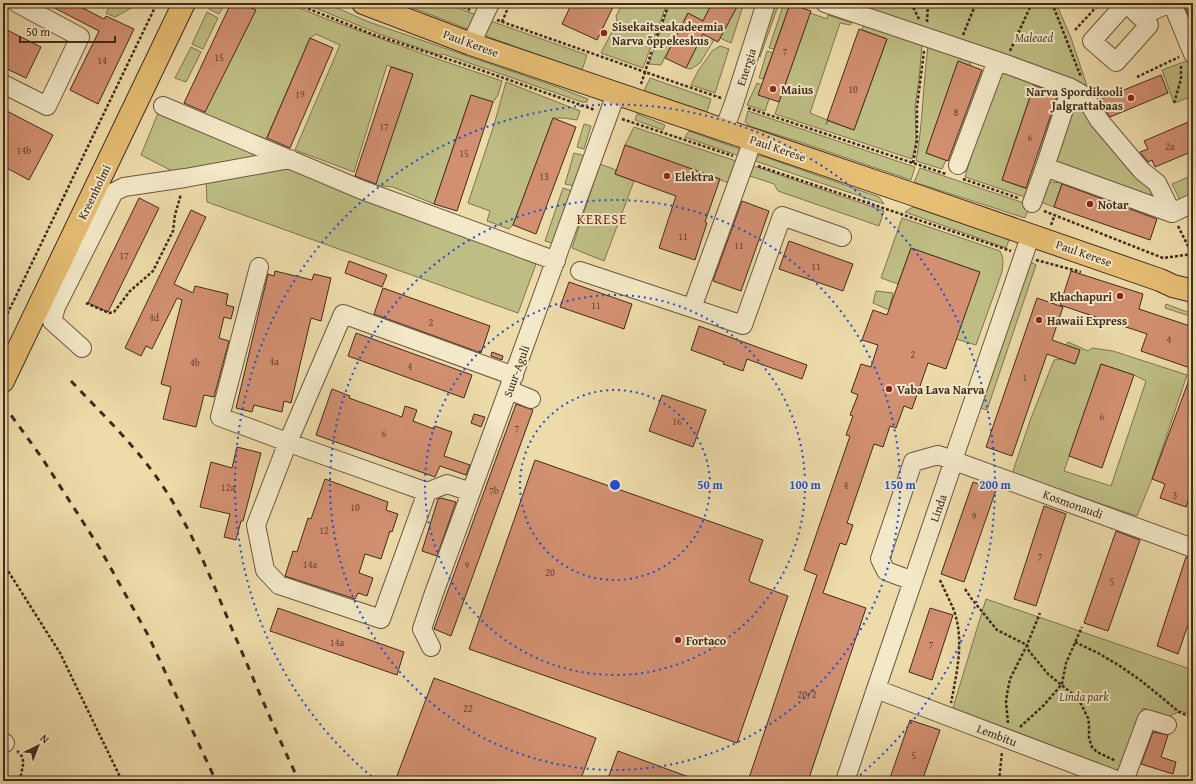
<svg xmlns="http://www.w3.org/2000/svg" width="1196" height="784" viewBox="0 0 1196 784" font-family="'Gentium Book Plus',serif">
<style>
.green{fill:#bebe84;stroke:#807452;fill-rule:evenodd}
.building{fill:#d29071;stroke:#412b1f}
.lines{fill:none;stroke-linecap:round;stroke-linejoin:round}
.minor-casing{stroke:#6c5742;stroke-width:20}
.major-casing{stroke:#412b1f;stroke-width:24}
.highway-casing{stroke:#412b1f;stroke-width:24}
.path{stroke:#412b1f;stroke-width:2.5;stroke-dasharray:3 2;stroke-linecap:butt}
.minor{stroke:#f3e8c7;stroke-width:18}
.major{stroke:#e6be74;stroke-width:22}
.highway{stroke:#e6be74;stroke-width:22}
.rail{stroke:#412b1f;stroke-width:3;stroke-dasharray:7 7;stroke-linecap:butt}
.ring{fill:none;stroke:#1d4ed8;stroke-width:2;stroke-dasharray:2 4}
.poi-dot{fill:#8f2418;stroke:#f3e8c7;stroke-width:1.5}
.labels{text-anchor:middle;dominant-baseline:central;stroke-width:4;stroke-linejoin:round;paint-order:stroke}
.number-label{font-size:10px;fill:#654434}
.poi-label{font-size:12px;font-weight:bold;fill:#412b1f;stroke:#f3e8c7;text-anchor:start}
.park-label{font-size:12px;font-style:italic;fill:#5a4833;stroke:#f3e8c7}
.street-label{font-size:12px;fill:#412b1f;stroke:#f3e8c7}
.quarter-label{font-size:14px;letter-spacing:1px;fill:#7a1f14;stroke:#f3e8c7}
.centre{fill:#1d4ed8;stroke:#f3e8c7;stroke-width:2}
.ring-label{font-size:12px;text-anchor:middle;font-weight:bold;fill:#1d4ed8;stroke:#f3e8c7;stroke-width:4;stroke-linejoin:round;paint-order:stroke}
</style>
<rect width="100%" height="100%" fill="#eddba9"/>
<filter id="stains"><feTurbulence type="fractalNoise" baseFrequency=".005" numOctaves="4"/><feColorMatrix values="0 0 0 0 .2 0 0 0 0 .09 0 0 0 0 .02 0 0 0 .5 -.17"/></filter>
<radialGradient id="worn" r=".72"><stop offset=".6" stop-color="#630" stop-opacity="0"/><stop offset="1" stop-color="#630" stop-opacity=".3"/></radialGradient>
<path class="green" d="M111,3H140L115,17L106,13Z
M211,3H225L219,14L209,9Z
M240,3H287L324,18L426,55L502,81L498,95L493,102L471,95L434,204L393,187L375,185L413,74L387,65L354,172L295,150L340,45L316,34L310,38L266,139L203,115L255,10Z
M303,3H326L369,22L557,87L588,99L587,102H582L443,54L439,55L377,33Z
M400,3H443L477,15L471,27L468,29Z
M623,3H667L643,68L601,53L617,22L616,16Z
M670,3H712L703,21L688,13L661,65L649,64Z
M739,3H744L731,43L720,38Z
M775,3H779L760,57L758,53Z
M784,3L790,4L774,49L769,48Z
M841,3H1056L1071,38L1089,92Z
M207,12L218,18L203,49L192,44Z
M810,13L827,19L828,15L852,23L850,25L840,23L810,113L827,120L826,125L828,121L854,130L887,39L862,30L864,24L922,45L919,80L915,107L916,140L912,159L775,114Z
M488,20L587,55L582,70L488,37L485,34Z
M703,34L714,40L700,63L691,69L686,68Z
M720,46L729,49L715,93L691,85L698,71L712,51Z
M928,46L971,60L970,66L958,62L926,153L946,160L942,169L916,161C923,123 923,84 928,46Z
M191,47L201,52L186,82L175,78Z
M767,51L773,53L763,79L759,78Z
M1189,60L1193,71V96L1174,103L1162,70Z
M998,67L1034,82V85L1002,180L1027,189L1025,197L965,177Z
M650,78L711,99L707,112L644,91Z
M506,82L580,111L577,120L564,118H553L513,225L509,229L487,221L490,211L468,203L494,125Z
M757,83L762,85L769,99L765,111L747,105Z
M1072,100L1079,102L1154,192L1148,196L1090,180L1053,160Z
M748,111L915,167L911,180L794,140L749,126L745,122Z
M158,113L536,264L518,313L207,202L206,181L178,174L141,155Z
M637,114L665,125L663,130L635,120Z
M584,124L591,126L584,149L577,147Z
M634,127L736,161L729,183L625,145Z
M689,131L742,150V157L685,137Z
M574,153L585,156L575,186L565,184Z
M755,156H762L879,197L884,204L752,160Z
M600,164L616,170L615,174L634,181L604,261L572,248Z
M751,165L884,211L879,226L778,191L774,184L747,175Z
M920,168L1030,205L1025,218L914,182Z
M1193,175V197L1181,202L1172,184Z
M1050,182L1062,183L1054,207L1041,202L1044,187Z
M563,188L572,191L552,243L545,241Z
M913,207L981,230L988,231L1009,240L1006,248L905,212Z
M902,218L1000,251C1004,258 1003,264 1002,272L976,345L956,339L979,272L911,248L898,284L881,278Z
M1031,262L1036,265L987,410L981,408Z
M876,291L893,293L889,310L873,303Z
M1166,304L1193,314V317L1165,308Z
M1068,342L1088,351L1092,348L1113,351L1187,375L1152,479L1137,516L1016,475L1013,471L1031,418L1054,360L1061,359L1075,364L1080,350L1066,345ZM1101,364L1134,375L1146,381L1111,486L1064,471Z
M986,599L1193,670V715L1180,711L1168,717L1143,708L1123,766L1120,769L1114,770L952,711Z"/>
<path class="building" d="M45,3H73L104,19L106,16L134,29L98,104L70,90L99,31Z
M231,3H240L256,10L205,112L184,103Z
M572,3H615L597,40L562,24Z
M712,3H739L718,42L703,34L686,68L665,58L688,13L703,21Z
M1183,3H1193V26Z
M790,4L811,11L779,102L758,95Z
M3,28L41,47L26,78L3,67Z
M859,29L887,39L854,130L827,120Z
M310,38L333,48L290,148L267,138Z
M958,61L982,70L948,161L926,153Z
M391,67L413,74L376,184L355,176Z
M1161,75L1168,93L1110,117L1099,100Z
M1034,85L1058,94L1026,188L1002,180Z
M471,95L493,102L457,211L434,204Z
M3,109L53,135L29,180L3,166Z
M553,118L576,127L536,234L513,225Z
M1193,120V151L1155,167L1152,160L1148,162L1140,152L1148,149L1144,141Z
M625,145L720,179L705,222L707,223L695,260L659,248L676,196L615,174Z
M1062,184L1157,219L1150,240L1054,207Z
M139,198L159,208L108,312L88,303Z
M742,201L769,211L741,291L713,281Z
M191,210L206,217L174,284L193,293L195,286L228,294L226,305L234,307L231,319L224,317L219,338L229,341L214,397L204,395L196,427L163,419L171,387L161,384L182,300L177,298L152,349L146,346L141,356L125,348Z
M789,241L853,264L843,291L779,269Z
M911,248L980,272L946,369L928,363L912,409L904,406L896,428L890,426L883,447L874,444L847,523L853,525L846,545L840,543L823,593L866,608L808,781H748L817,575L804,570L850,436L846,435L853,416L850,415L858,395L851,392L861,364L871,367L878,345L862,340L873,310L887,315Z
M349,261L387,275L382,287L345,273Z
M275,271L312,280L314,274L331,278L321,321L311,318L291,403L284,401L282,412L254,405L252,412L236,408L268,274L274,276Z
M1071,271L1143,294L1139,309L1193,327V369L1141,351L1147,334L1060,305Z
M569,282L632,304L624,329L560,307Z
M383,288L490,326L481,353L374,314Z
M1037,298L1063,307L1052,340L1080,350L1075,364L1047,354L1012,456L986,447Z
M699,326L807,365L802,379L747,359L743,371L723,364L724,362L691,350Z
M356,333L472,375L464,398L348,356Z
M492,352L503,356L502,360L491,356Z
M1101,364L1134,375L1102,468L1069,456Z
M1192,372H1193V494L1191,493L1186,507L1160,498L1165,484L1152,479Z
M332,389L350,396L349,398L402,417L405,406L417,410L413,421L434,429L435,426L452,432L444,456L470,465L466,475L440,466L435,477L316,435Z
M662,395L706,410L693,447L649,431Z
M516,404L533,410L451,636L434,629Z
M474,414L485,417L481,427L471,423Z
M237,447L261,453L243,521H241L236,540L224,537L230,514L200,507L211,462L232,468Z
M535,460L763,540L749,580L750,581V582L788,596L737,743L469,649Z
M325,479L388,502L386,510L398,514L392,532L390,531L381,559L365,554L359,573L373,578L367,596L358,593L355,599L285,576L293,551L297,552L308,518L311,519Z
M973,482L996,490L964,582L941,574Z
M441,498L456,502L437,556L422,551L438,499Z
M1044,506L1066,514L1036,606L1014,599Z
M1116,531L1140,540L1108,631L1084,623Z
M1186,557L1193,558V610L1178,654L1157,646Z
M278,608L404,652L397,675L270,631Z
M930,608L953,615L932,680L909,672Z
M434,678L596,738L580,781H395Z
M910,720L940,730L922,781H889Z
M1153,732L1168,735L1161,757L1176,762L1173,774L1141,764Z
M618,751L697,780V781H607Z"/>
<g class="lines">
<defs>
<path id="minor" d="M825,3L1003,63L1071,88L1080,93L1087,100L1099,120L1142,171L1157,183L1172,213L1193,203
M1126,3L1149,25L1116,62L1092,41Z
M1172,3L1193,54
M1143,19L1148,13L1170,3
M471,44L490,3
M3,84L47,106L80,37L17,3
M1071,88L1045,167L1172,213
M163,106L362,190L556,261
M724,130L734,103L766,3
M958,165L997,61
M1032,203L1045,167
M259,267L220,417L306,449L427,492L447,484L471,492
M580,271L743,325L782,216L842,237
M692,308L753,140
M82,348L52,321L56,307L114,192L124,187L185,178L290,159
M509,390L531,399
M427,492L381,619L279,585L265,570L256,525L288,442L343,314L514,376
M913,581L886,571L880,559L913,462L938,455L1193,548
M431,647L422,629L434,593L471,492L616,94
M876,689L1119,781
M3,742L5,743
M845,781L876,689L950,472L953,460L1031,234
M1124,781L1147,719L1167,725"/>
<path id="major" d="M3,381L184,3"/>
<path id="highway" d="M363,3L471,44L906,192L1160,280L1173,286L1193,291"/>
</defs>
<use href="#minor" class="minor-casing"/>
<use href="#major" class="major-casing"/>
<use href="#highway" class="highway-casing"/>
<path class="path" d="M294,3L372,34L472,67L595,110
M454,3L470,10
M911,3L919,19
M1052,3L1081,77
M497,20L645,72L654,44L669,3
M502,22L510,3
M927,22L928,3
M1075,30L1100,3
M963,35L976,3
M1010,51L1032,3
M1137,77L1179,57
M641,84L645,72L721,98
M1174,103L1181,79V64
M748,108L946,174
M622,119L733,156
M913,163L917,141V107L924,51
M758,166L1011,251
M963,179L1018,198
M1044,211L1163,258L1193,254
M1051,225L1055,214
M1178,226L1192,254
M1036,260L1081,272
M86,303L109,313L114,312L130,291L153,271L173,231L175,215L181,194
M3,323L157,3
M3,563L60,653L122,781
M940,580C944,589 949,599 953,608C965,639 957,671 951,703
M965,589L971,598L997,630L1027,645L1029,651L1048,674L1075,696L1081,704L1088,718L1089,724V738L1092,747L1097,752L1116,761
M1075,642L1098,653L1120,666L1140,680L1160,696L1179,712L1193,718
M1008,723L1006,702L1007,694L1010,679L1027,645L1040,613
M1020,727L1044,705L1062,684L1066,663L1082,627
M17,751C28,759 21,769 20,781
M999,781L1002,752"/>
<use href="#minor" class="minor"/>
<use href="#major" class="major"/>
<use href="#highway" class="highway"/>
<path class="rail" d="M71,381C103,415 138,448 164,488C193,532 212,581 232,629C254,680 275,731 299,781
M3,404L42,458L99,547L148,635L216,781"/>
</g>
<g class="ring">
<circle cx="615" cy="485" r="95"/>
<circle cx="615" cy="485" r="190"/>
<circle cx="615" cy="485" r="285"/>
<path d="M376 780A380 380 0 1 1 854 780"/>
</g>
<g class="poi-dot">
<circle cx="604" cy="33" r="4"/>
<circle cx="773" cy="89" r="4"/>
<circle cx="1131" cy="98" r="4"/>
<circle cx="667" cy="176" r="4"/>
<circle cx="1090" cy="204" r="4"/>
<circle cx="1120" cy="296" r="4"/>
<circle cx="1039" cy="320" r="4"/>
<circle cx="889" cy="389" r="4"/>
<circle cx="678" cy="640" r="4"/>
</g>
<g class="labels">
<g class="number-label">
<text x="785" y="51">7</text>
<text x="219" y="57">15</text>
<text x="102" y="60">14</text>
<text x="853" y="89">10</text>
<text x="300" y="94">19</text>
<text x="956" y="112">8</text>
<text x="384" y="126">17</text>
<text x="1030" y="137">6</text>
<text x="1170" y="146">2a</text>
<text x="24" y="150">14b</text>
<text x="464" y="153">15</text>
<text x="544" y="176">13</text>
<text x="683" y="236">11</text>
<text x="739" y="245">11</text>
<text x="124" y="255">17</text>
<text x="816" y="266">11</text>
<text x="596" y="305">11</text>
<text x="154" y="317">4d</text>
<text x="431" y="322">2</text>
<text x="1169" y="339">4</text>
<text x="913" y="354">2</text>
<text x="274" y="361">4a</text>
<text x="195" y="362">4b</text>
<text x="410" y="366">4</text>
<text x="1025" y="377">1</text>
<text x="1102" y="416">6</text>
<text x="677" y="421">16</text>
<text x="517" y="428">7</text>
<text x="384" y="433">6</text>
<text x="846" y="485">4</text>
<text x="228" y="487">12a</text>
<text x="494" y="490">7b</text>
<text x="1175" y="495">3</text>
<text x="355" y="507">10</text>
<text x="974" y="516">9</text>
<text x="324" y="530">12</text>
<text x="1040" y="556">7</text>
<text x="310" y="564">14a</text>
<text x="467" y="565">9</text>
<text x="550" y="572">20</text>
<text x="1112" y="581">5</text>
<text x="337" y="642">14a</text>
<text x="931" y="644">7</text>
<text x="807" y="694">20/2</text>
<text x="468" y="708">22</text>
<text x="914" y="755">5</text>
</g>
<g class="poi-label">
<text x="612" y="26">Sisekaitseakadeemia<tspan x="612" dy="14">Narva õppekeskus</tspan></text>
<text x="781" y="89">Maius</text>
<text x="1123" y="91" text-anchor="end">Narva Spordikooli<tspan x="1123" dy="14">Jalgrattabaas</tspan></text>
<text x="675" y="176">Elektra</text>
<text x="1098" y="204">Notar</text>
<text x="1112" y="296" text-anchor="end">Khachapuri</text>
<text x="1047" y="320">Hawaii Express</text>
<text x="897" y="389">Vaba Lava Narva</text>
<text x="686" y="640">Fortaco</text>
</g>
<g class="park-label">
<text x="1034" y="37">Maleaed</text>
<text x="1084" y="696">Linda park</text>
</g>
<g class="street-label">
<text transform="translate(471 43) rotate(20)">Paul Kerese</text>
<text transform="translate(746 67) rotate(-72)">Energia</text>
<text transform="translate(778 148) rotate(19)">Paul Kerese</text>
<text transform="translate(94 192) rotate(-64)">Kreenholmi</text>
<text transform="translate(1084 253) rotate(19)">Paul Kerese</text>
<text transform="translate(516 371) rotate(-70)">Suur-Aguli</text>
<text transform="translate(1073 504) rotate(20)">Kosmonaudi</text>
<text transform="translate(938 508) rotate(-71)">Linda</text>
<text transform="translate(997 735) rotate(21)">Lembitu</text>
</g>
<g class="quarter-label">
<text x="602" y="219">KERESE</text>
</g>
</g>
<circle cx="615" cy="485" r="6" class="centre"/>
<g class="ring-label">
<text x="710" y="489">50 m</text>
<text x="805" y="489">100 m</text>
<text x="900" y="489">150 m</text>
<text x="995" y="489">200 m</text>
</g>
<rect width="1196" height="784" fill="none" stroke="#eddba9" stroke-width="16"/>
<rect x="4" y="4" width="1188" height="776" fill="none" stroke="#412b1f" stroke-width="2"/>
<rect x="8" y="8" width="1180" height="768" fill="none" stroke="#412b1f"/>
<g transform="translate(38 746) rotate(43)" stroke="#f3e8c7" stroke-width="3" paint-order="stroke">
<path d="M0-3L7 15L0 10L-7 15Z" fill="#412b1f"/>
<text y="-6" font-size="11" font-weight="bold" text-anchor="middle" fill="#412b1f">N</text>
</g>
<path d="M20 36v6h95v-6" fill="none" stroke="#412b1f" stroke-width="2"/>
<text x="26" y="36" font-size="12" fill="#412b1f" stroke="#f3e8c7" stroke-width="3" paint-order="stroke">50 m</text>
<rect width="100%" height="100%" filter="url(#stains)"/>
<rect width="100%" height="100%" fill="url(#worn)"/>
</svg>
